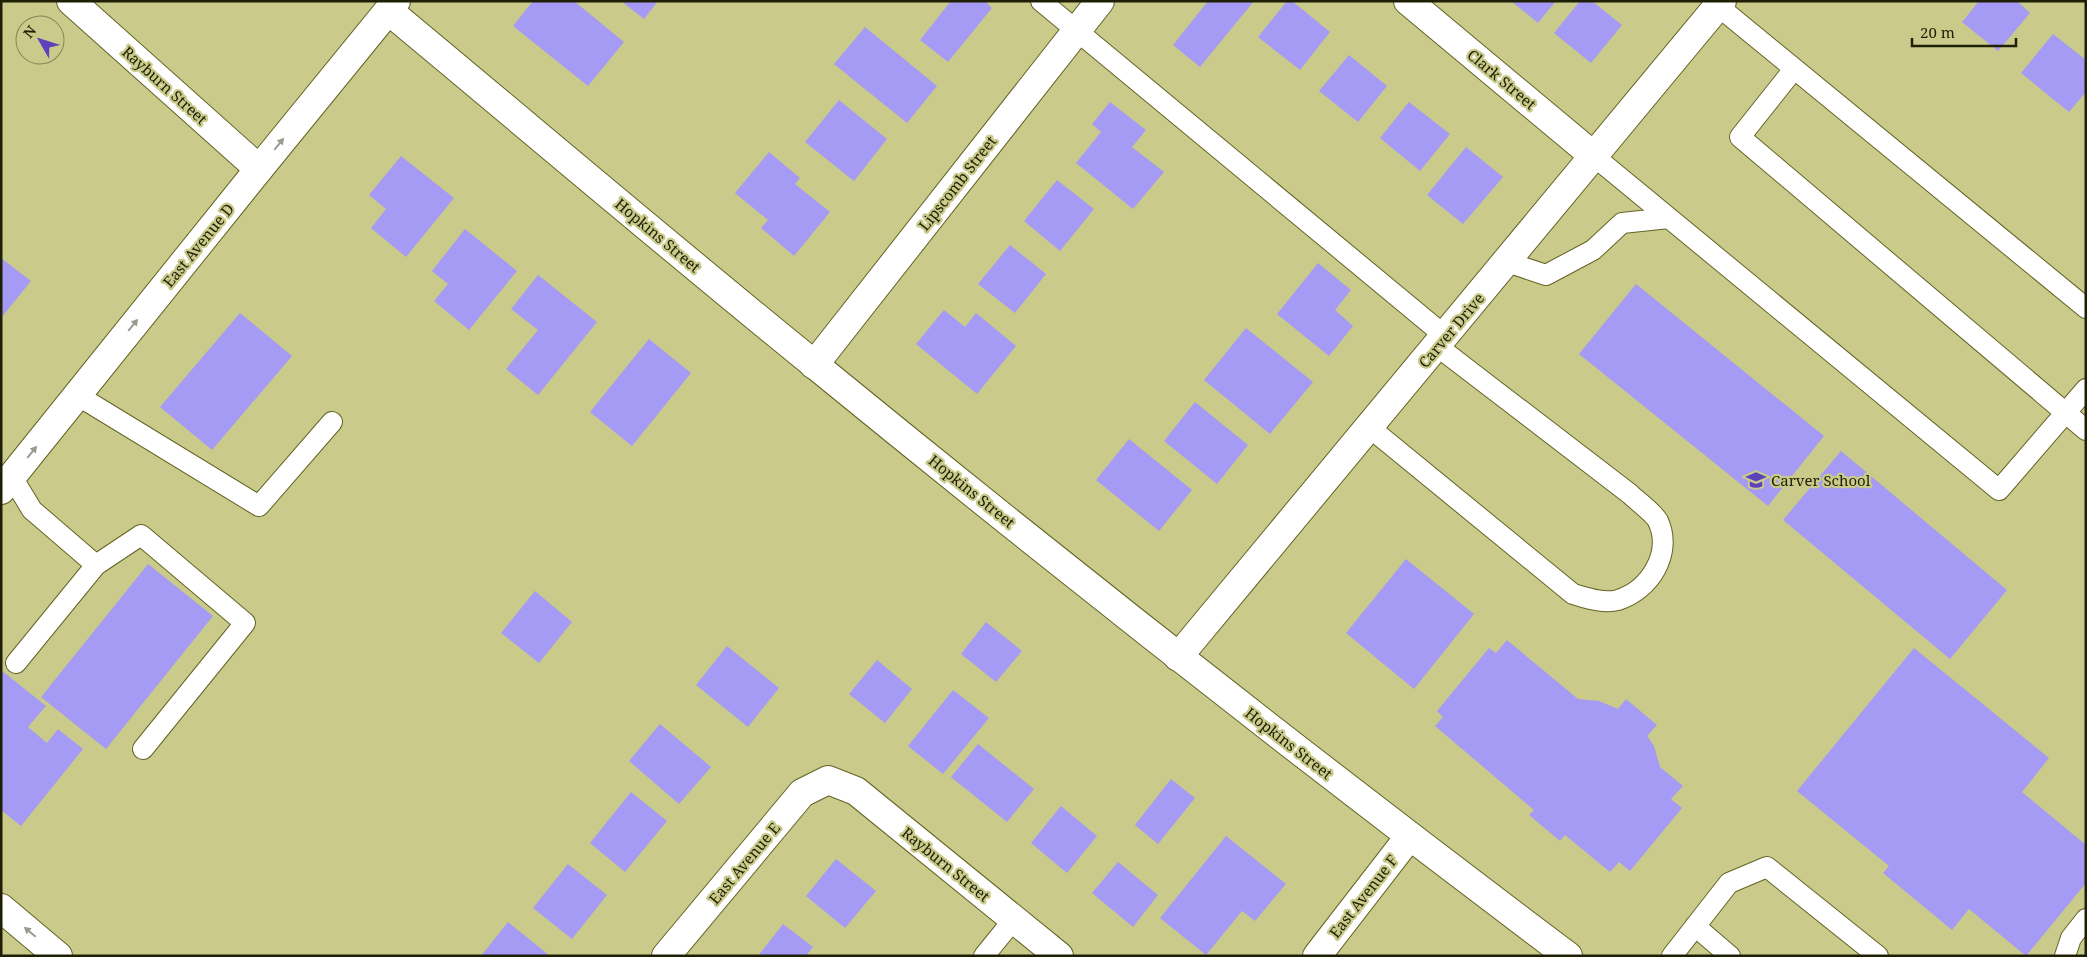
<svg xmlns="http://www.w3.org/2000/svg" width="2087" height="957" viewBox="0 0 2087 957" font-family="'Noto Serif',serif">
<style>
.building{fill:#a59af4}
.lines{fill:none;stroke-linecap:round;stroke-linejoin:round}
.service-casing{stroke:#646325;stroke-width:22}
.minor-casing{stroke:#646325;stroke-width:30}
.tertiary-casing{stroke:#646325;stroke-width:30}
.primary-casing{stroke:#646325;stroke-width:30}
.service{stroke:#fff;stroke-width:20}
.minor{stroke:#fff;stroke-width:28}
.tertiary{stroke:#fff;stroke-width:28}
.primary{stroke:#fff;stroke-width:28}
.oneway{fill:#9a9a8e}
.labels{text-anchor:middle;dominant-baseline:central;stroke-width:4.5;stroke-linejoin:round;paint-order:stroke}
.street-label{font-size:15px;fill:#1f1f05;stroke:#cacb8b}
.poi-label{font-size:15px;fill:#1f1f05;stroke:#cacb8b;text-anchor:start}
</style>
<rect width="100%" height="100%" fill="#cacb8b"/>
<path class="building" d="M533,1H574L624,42L588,86L513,26Z
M621,1H658L644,19Z
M951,1H985L992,8L948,62L920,40Z
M1208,1H1254L1200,67L1173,45Z
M1287,1H1292L1330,32L1300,70L1258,37Z
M1511,1H1556L1538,23Z
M1580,1H1592L1622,25L1591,63L1554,33Z
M1979,1H2017L2030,13L1998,51L1962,22Z
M865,27L937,86L907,123L834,64Z
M2053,34L2086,60V92L2069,112L2021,73Z
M1349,55L1387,86L1358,122L1319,91Z
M839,100L887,139L854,181L805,142Z
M1110,102L1146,130L1132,147L1164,172L1133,209L1076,163L1101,132L1092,124Z
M1409,102L1450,134L1420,171L1380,138Z
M1466,147L1503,177L1463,224L1427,195Z
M769,152L800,178L795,184L830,212L794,256L761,228L768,220L735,193Z
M401,156L454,198L406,257L371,228L386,209L369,195Z
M1057,180L1094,209L1060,251L1024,221Z
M465,229L517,271L469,330L434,301L448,284L432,271Z
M1010,245L1046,274L1015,313L978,284Z
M1,258L31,281L1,318Z
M1318,263L1351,290L1335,310L1353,326L1329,356L1277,314Z
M538,275L597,322L538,395L506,369L538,330L511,309Z
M1636,284L1824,436L1768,506L1579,354Z
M944,310L965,327L976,313L1016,346L977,394L916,344Z
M240,313L292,356L212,450L160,407Z
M1246,328L1313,382L1270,434L1204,380Z
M649,339L691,373L632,446L590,412Z
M1195,402L1248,445L1217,484L1164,441Z
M1129,439L1192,490L1159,531L1096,480Z
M1841,451L2007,590L1950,659L1783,520Z
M1406,559L1474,614L1414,689L1346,633Z
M148,564L213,616L106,749L41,697Z
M535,591L572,622L539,663L501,633Z
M986,622L1022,651L996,682L961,654Z
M1507,640L1578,699L1599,701L1618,709L1626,699L1657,725L1647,736L1654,746L1660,767L1683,786L1671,799L1682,808L1630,871L1619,862L1610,872L1565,835L1560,841L1529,815L1534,810L1435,726L1443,717L1437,711L1489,648L1496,653Z
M727,646L779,688L748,727L696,685Z
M1914,648L2049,758L2022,792L2086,845V883L2026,956L1969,909L1952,930L1883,873L1889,866L1797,791Z
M877,660L912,689L885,723L849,694Z
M1,670L46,706L28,727L47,743L58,729L83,749L21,826L1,810Z
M953,690L989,718L943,774L908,746Z
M660,724L711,767L679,804L629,761Z
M978,744L1034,789L1007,822L951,777Z
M1171,779L1195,798L1158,844L1135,825Z
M631,792L667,821L625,872L590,843Z
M1061,806L1097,836L1067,873L1031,843Z
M1226,836L1286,884L1255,921L1242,911L1206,955L1160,918Z
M836,859L876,891L845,928L806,896Z
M1118,862L1158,895L1133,927L1092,893Z
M568,864L607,895L572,939L533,908Z
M508,922L550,956H481Z
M783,924L813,947L806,956H758Z"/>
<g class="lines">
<defs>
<path id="service" d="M1041,1L1445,336
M1718,6L2086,308
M1794,69L1740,137L2086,430
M1595,157L1999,490L2086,389
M1507,262L1546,275L1593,250L1622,223L1669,218
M77,395L259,506L332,422
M1369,427L1573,594C1587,598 1604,604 1618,600C1650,590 1673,553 1658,521C1654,513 1637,501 1630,494L1437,346
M12,477L32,510L96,565L141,535L245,623L143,749
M16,663L96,565
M1695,926L1730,956
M984,956L1014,919
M1672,956L1729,883L1767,867L1878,956
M2065,956L2071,938L2086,919"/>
<path id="minor" d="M71,1L259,169
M1408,1L1595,157
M814,365L1100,1
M1178,657L1722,1
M666,956L802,793L828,780L856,791L1059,956
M1317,956L1409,837"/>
<path id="tertiary" d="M389,11C531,129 672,249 815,365C1062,567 1313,764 1568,956"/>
<path id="primary" d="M1,490L259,169L396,1
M1,908L58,956"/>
</defs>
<use href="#service" class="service-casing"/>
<use href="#minor" class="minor-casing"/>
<use href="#tertiary" class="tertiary-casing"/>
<use href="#primary" class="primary-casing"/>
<use href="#service" class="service"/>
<use href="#minor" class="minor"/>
<use href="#tertiary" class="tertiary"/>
<use href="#primary" class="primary"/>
</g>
<defs><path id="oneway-solid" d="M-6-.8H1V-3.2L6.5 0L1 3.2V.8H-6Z" transform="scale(1.25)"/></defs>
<g class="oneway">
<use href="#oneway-solid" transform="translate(279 144) rotate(-51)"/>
<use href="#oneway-solid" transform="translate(133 325) rotate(-51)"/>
<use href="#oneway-solid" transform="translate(32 452) rotate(-51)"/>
<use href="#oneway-solid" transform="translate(30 932) rotate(-140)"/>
</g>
<defs>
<symbol id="school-bare" viewBox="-9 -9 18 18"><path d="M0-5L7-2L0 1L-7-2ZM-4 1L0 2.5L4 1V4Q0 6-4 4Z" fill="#5e42bb" stroke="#cacb8b" stroke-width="2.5" paint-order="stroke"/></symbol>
</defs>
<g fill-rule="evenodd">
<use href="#school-bare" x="1742" y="466" width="28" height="28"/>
</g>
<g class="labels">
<g class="street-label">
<text transform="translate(1502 79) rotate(40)">Clark Street</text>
<text transform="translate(165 85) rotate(42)">Rayburn Street</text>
<text transform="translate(957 183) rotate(-52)">Lipscomb Street</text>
<text transform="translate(658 235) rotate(40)">Hopkins Street</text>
<text transform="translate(198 245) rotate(-51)">East Avenue D</text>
<text transform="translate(1451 330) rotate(-50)">Carver Drive</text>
<text transform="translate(972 491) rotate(39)">Hopkins Street</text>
<text transform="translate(1289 743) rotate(38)">Hopkins Street</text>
<text transform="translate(744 863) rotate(-50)">East Avenue E</text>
<text transform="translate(946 864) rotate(39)">Rayburn Street</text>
<text transform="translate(1363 896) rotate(-52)">East Avenue F</text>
</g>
<g class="poi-label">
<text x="1771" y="480">Carver School</text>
</g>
</g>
<rect width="2087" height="957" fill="none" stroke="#1f1f05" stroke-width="5"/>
<g transform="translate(40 40) rotate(309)"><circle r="24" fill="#cacb8b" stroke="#868655"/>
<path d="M0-4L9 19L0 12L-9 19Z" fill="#5e42bb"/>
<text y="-8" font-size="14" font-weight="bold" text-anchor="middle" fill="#1f1f05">N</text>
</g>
<path d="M1912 38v8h104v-8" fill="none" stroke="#1f1f05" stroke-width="2.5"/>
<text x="1920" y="38" font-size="15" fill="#1f1f05" stroke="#cacb8b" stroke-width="4" paint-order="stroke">20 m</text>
</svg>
